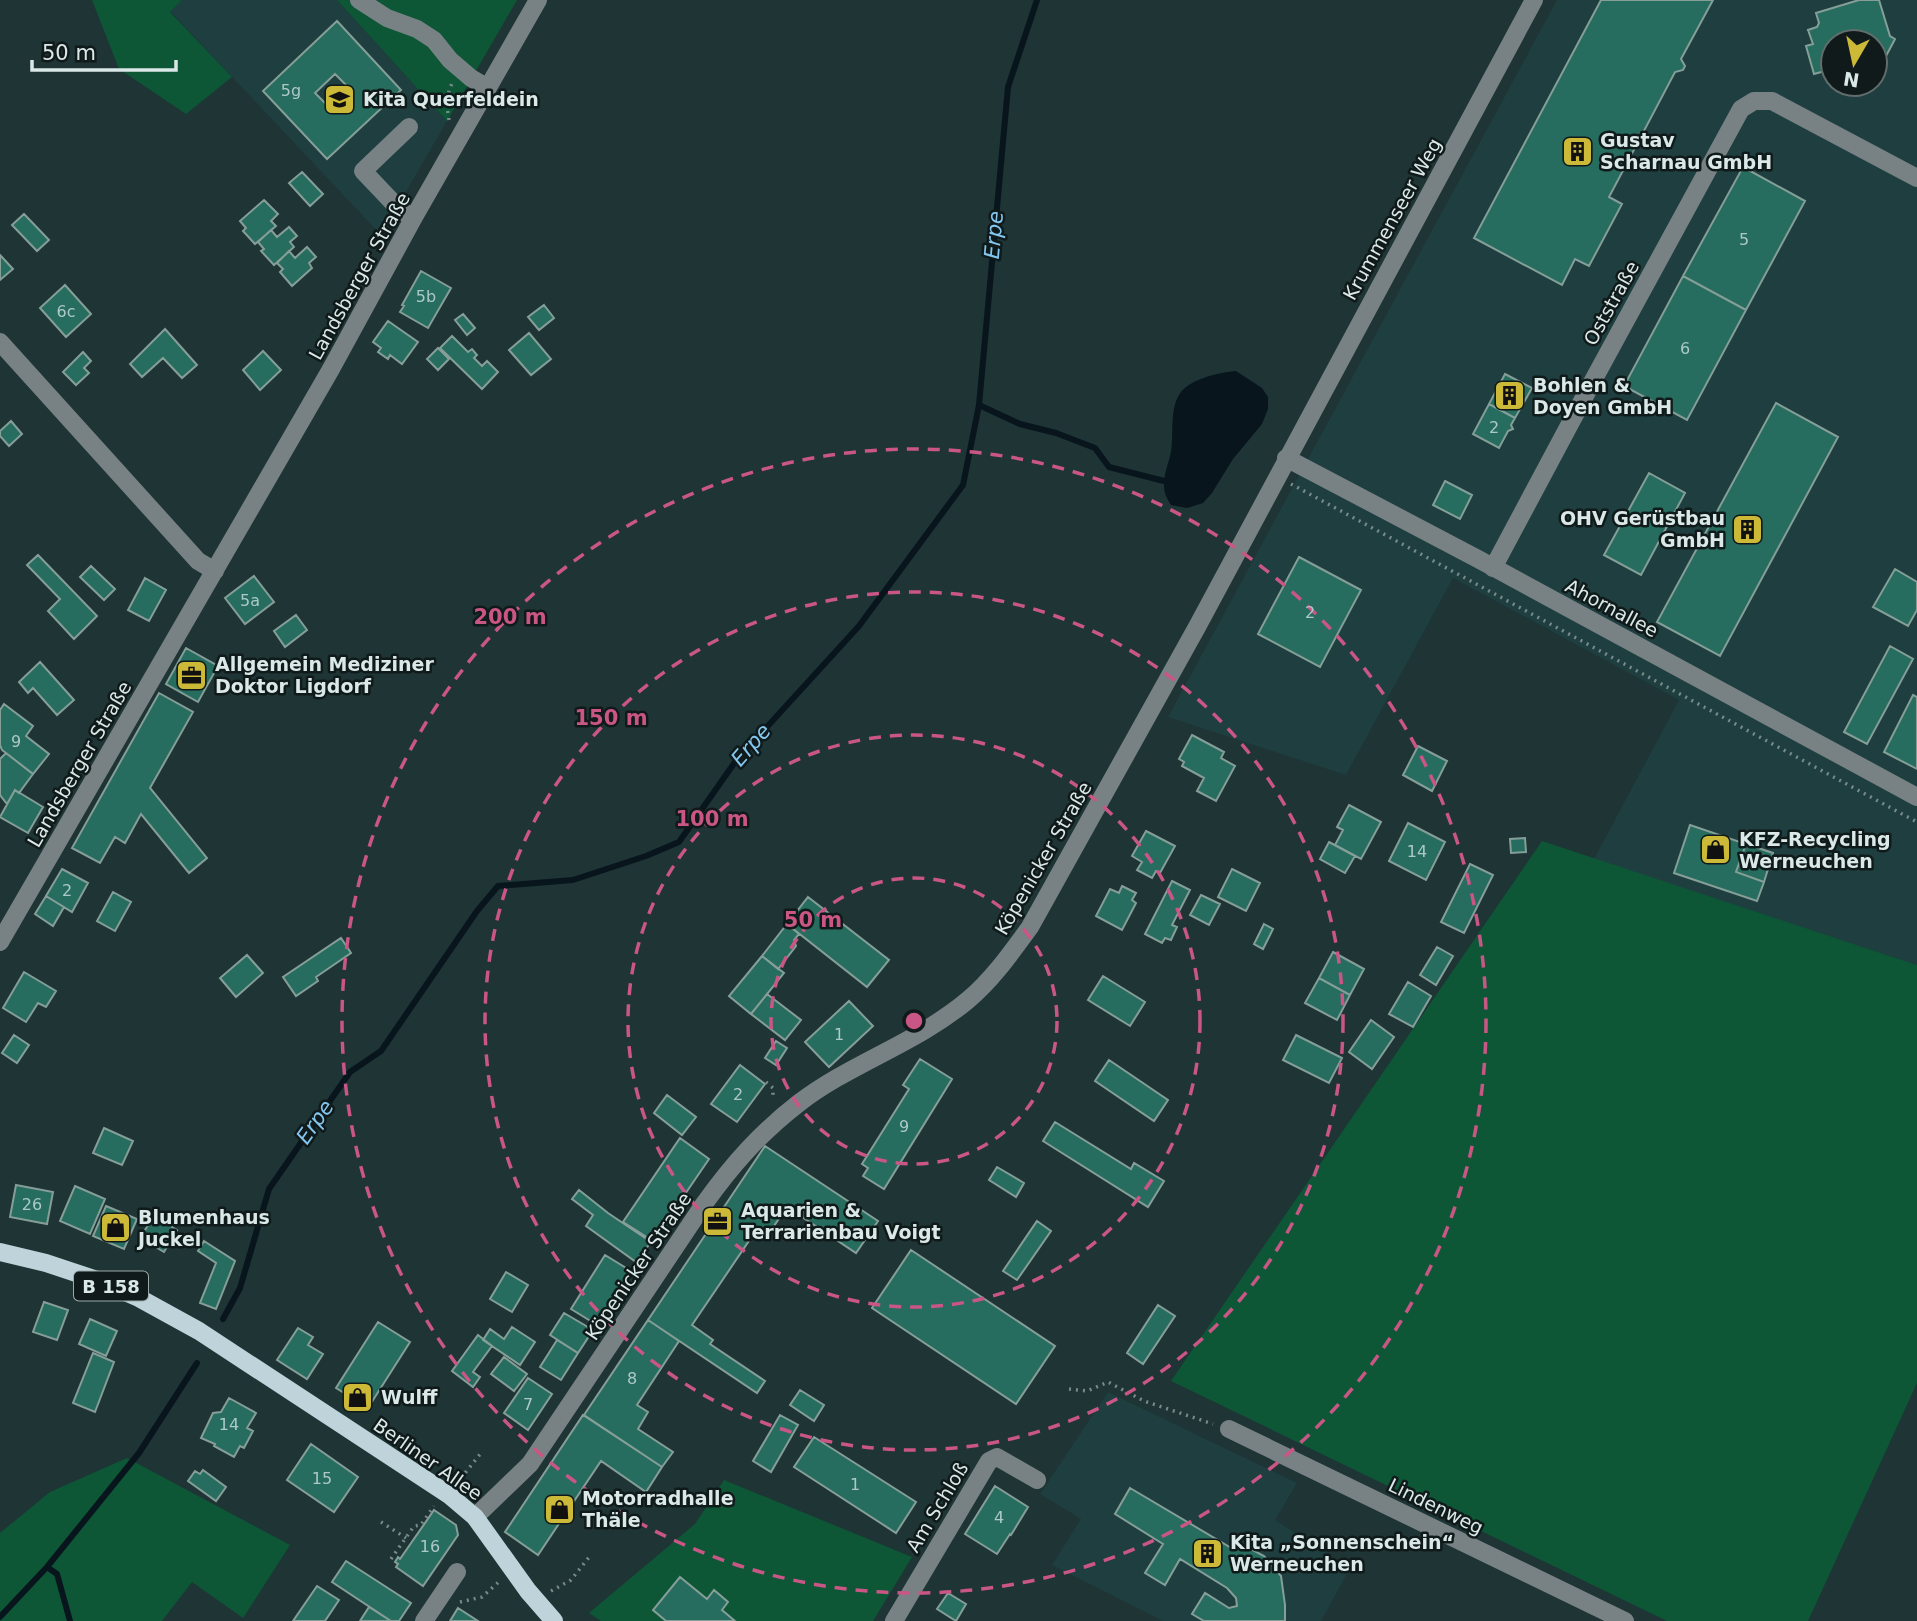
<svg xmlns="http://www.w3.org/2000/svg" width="1917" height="1621" viewBox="0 0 1917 1621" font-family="'DejaVu Sans',sans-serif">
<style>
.built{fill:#1e3e3f;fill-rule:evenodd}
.green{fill:#0d5737}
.water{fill:#08151d}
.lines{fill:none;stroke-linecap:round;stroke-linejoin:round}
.stream{stroke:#08151d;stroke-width:6}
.building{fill:#266c5f;stroke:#869e98;stroke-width:2;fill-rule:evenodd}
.path{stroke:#788a8b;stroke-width:3.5;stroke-dasharray:2 5;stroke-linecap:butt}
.minor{stroke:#788285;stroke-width:18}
.major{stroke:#bfd4da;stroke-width:18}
.ring{fill:none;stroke:#c95685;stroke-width:3.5;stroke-dasharray:12 9}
.labels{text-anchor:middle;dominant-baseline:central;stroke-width:5;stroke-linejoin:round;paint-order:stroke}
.number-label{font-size:16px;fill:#adc9c6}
.shield{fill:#101a1a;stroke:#9daaaa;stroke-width:2}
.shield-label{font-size:18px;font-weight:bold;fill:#dae8e8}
.poi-label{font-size:19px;font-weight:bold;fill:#dae8e8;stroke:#101a1a;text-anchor:start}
.street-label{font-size:19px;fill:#dae8e8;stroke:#101a1a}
.water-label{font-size:21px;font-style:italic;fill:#83c7f1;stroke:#101a1a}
.centre{fill:#c95685;stroke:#101a1a;stroke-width:3.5}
.ring-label{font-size:21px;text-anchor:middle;font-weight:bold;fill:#c95685;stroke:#101a1a;stroke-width:5;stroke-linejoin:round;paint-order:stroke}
</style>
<rect width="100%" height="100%" fill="#1e3435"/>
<path class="built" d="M182,0H337L447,121L381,235L170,11Z
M1557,0H1917V965L1594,859L1679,700L1453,578L1346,775L1168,717ZM1833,42H1875V84H1833Z
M1108,1392L1297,1483L1275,1520L1350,1568L1321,1621H1163L1052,1565L1081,1519L1040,1494Z"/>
<path class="green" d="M92,0H182L170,12L232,77L186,114L119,69Z
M337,0H517L447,121Z
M1542,841L1917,965V1383L1808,1621H1667L1171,1381Z
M127,1458L290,1545L243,1618L192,1582L162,1621H0V1533L50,1492Z
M724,1480L912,1557L873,1621H601L589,1613L695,1524Z"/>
<path class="water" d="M1236,371L1262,388L1268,397V409L1262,424L1233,459L1212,493L1203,503L1187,508L1171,505C1166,497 1164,493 1164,484C1164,473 1169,462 1171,452C1174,434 1169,407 1181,392C1191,379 1220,372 1236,371Z"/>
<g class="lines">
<path class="stream" d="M979,405L1020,424L1056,433L1095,448L1109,467L1164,481
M223,1319L240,1288L269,1189L350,1072L381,1051L477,911L498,886L573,880L646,856L679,842L735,762L859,626L963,485L979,405L1008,87L1037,0
M47,1567L57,1574L70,1621
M0,1617L47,1567L139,1453L197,1363"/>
</g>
<path class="building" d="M1601,0H1713L1681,59L1685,66L1683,70L1675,72L1609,197L1622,204L1589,266L1575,259L1562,285L1474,238Z
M1859,0H1879L1890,36L1895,39L1885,58L1875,53V42H1833V68L1832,65L1824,68L1825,71L1814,74L1806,46L1813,44L1808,30L1817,27L1819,23L1816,13Z
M337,21L401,90L327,159L263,91ZM335,74L349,88L329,107L315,93Z
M1743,167L1805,201L1746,310L1683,276Z
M302,172L323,194L310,206L289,183Z
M264,200L278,214L271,221L276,226L255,244L243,231L246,228L240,221Z
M24,214L49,240L37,251L12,225Z
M289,227L297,236L290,242L294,247L274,265L261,251L264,249L258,242L271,230L277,237Z
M307,247L316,257L309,263L312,268L292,286L280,272L283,269L277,263L289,251L295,258Z
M0,255L13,269L0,280Z
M421,271L451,288L428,328L400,312L404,306L402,305Z
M1683,276L1746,310L1687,420L1624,386Z
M65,285L91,314L66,337L40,308Z
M544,305L554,318L539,330L528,317Z
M463,314L475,328L467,335L455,320Z
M388,321L418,342L402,364L390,355L388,359L378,352L381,348L373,342Z
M165,329L197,365L182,378L163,358L142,377L130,364Z
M529,333L551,359L531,375L509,350Z
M452,336L468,352L472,349L477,355L474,358L482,366L487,361L498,372L482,389L440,348Z
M438,348L449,359L438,370L427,359Z
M263,351L281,370L260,390L243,370Z
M83,352L91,361L84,368L89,373L76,385L63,372Z
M1505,374L1532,388L1515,418L1489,404Z
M1776,403L1838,437L1720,656L1657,622Z
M1489,404L1515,418L1511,425L1513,429L1508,431L1499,448L1473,434Z
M11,421L22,434L9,446L0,436V431Z
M1649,473L1685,493L1641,575L1604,555Z
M1445,481L1472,495L1460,519L1433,505Z
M38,555L97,616L74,639L48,611L60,599L27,565Z
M1299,557L1361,590L1320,667L1258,634Z
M91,566L115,589L104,600L80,577Z
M1895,569L1917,582V610L1908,626L1873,607Z
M254,576L274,602L245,624L225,598Z
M145,578L166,590L149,621L128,610Z
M296,615L307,630L285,647L274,631Z
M1890,646L1913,659L1867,744L1844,732Z
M186,648L218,666L198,702L166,684Z
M40,662L74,700L57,715L33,688L28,693L19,682Z
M159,693L193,712L150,788L207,858L189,873L141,814L125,843L115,837L100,863L72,848Z
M1913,695L1917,697V769L1884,752Z
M4,704L33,726L26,736L49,754L33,774L2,750L0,745V710Z
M1192,735L1224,752L1221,758L1235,766L1216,801L1197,791L1204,778L1182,766L1184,762L1179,759Z
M1418,746L1447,761L1432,791L1403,775Z
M6,753L33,774L19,793L15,790L7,804L0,795V759Z
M15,790L43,807L28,833L0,817Z
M1349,805L1381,822L1361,859L1335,845L1343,830L1337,827Z
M1408,823L1445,842L1426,880L1389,861Z
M1690,825L1746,844L1736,872L1764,882L1757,901L1674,873Z
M1146,831L1175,846L1160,873L1156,871L1152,878L1137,870L1142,862L1132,856Z
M1525,838L1526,852L1511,853L1510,839Z
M1329,842L1355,856L1345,873L1320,859Z
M1746,844L1773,853L1764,882L1736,872Z
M1470,864L1493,875L1464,933L1441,922Z
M62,869L88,883L72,912L46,896Z
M1232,869L1260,883L1246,911L1218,897Z
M1172,881L1190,890L1172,925L1177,927L1171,940L1165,938L1162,943L1145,934Z
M1122,886L1136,893L1132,900L1136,903L1122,930L1096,916L1110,889L1119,893Z
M113,892L131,902L115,931L97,921Z
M1201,895L1220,904L1209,925L1190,915Z
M46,896L64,907L53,926L35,914Z
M808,897L889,960L867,987L787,924Z
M787,924L799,934L794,940L796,946L778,969L762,956Z
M1264,924L1273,929L1263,949L1254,944Z
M341,938L351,953L316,977L318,981L296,996L283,977Z
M1437,947L1453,956L1436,985L1420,975Z
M1333,952L1364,969L1350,995L1319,978Z
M247,955L263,973L236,997L220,978Z
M762,956L784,973L751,1014L729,996Z
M24,972L56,991L46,1007L38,1003L26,1022L3,1008Z
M1103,976L1145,1002L1130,1026L1088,1000Z
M1319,978L1350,995L1337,1020L1305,1003Z
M1408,982L1431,996L1413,1027L1389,1014Z
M767,994L801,1020L785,1040L751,1014Z
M849,1001L873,1026L829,1067L805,1042Z
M1371,1020L1394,1037L1372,1069L1349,1052Z
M14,1035L29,1045L17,1063L2,1053Z
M1296,1035L1342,1058L1329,1083L1283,1060Z
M776,1041L787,1048L776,1065L765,1058Z
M920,1059L952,1079L884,1189L863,1176L868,1168L862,1164L909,1089L903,1085Z
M1109,1060L1168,1100L1154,1121L1095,1081Z
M740,1065L765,1084L737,1122L711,1104Z
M667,1095L696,1117L682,1135L654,1113Z
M1055,1122L1131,1169L1134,1163L1164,1181L1148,1207L1043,1141Z
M104,1128L133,1141L122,1165L93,1153Z
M680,1138L709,1159L653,1241L623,1222Z
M765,1146L878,1221L856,1253L787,1207L765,1239L755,1232L692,1325L713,1340L710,1344L765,1381L757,1393L648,1320Z
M997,1167L1024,1183L1016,1197L989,1180Z
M16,1185L53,1192L47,1224L10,1217Z
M75,1186L105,1199L90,1234L60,1221Z
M579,1190L608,1213L651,1242L636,1262L586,1226L593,1215L572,1199Z
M106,1206L137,1219L124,1249L93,1236Z
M155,1214L173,1224L172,1227L177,1230L164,1252L140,1238Z
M1037,1221L1051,1231L1017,1280L1003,1271Z
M204,1241L235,1261L216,1309L200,1303L216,1263L198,1251Z
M911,1250L1055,1346L1016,1404L872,1308Z
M605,1255L631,1271L597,1325L571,1309Z
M506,1272L528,1285L512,1312L490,1299Z
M44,1302L68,1310L57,1340L33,1332Z
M1158,1305L1175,1316L1143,1364L1127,1353Z
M564,1313L593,1330L578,1353L550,1335Z
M90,1319L117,1331L106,1356L79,1344Z
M648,1320L679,1341L637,1405L648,1412L638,1429L673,1452L662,1467L584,1415Z
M378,1322L410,1342L368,1408L336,1388Z
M512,1327L535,1342L520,1365L483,1340L490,1329L504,1339Z
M298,1328L313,1337L308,1345L323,1354L307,1379L277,1360Z
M478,1335L492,1346L473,1372L480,1377L473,1387L452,1371Z
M557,1340L578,1353L561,1380L540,1367Z
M93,1353L114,1362L95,1412L73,1403Z
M504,1357L527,1374L514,1391L491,1374Z
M528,1378L552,1394L528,1430L504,1413Z
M800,1390L824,1405L814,1421L790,1405Z
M229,1398L256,1413L247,1428L253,1431L244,1448L240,1446L234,1457L214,1446L215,1444L201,1438L213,1413L221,1412Z
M583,1415L662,1467L646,1492L601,1461L538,1555L505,1532Z
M780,1415L798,1425L771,1472L753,1461Z
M814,1437L916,1502L896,1533L794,1467Z
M311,1444L358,1477L334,1512L287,1480Z
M203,1470L226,1487L216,1501L188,1481L195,1471L200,1474Z
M995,1486L1028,1507L1011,1535L1010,1534L997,1554L965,1534Z
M1130,1488L1233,1549L1238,1542L1264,1556L1281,1576L1285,1605V1621H1204L1192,1614L1205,1593L1229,1608L1237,1606L1236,1598L1227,1588L1180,1559L1165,1585L1145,1573L1163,1544L1115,1514Z
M434,1510L456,1525L458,1535L423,1586L396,1567L398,1564L395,1562L398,1557L400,1559Z
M346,1561L411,1603L399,1621H391L332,1582Z
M680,1577L707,1599L714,1590L728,1602L722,1610L735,1621H666L653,1610Z
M317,1586L339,1600L325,1621H293Z
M948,1593L966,1604L956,1621L937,1609Z
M369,1607L391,1621H360Z
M458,1608L478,1621H450Z"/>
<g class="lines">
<path class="path" d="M449,120L446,100L452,83
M1291,484L1917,822
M766,1082L773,1088V1098
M1069,1389L1087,1391L1108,1382L1144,1401L1213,1424
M461,1478L481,1453
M381,1522L406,1538
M391,1559L414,1526L421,1525L434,1506
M551,1591L571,1580L590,1556
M460,1602L482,1597L501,1580"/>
<path class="minor" d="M359,0L387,18L417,29L434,40L450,60L471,78L488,88
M409,127L363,171L401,211L414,217
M0,342L198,561L215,571
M1286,458L1478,559L1917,797
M1493,568L1595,377L1741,109L1754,101H1772L1917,178
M0,942L331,369L414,217L538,0
M1229,1429L1625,1621
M475,1517L530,1464L704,1204C732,1165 760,1133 799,1103C851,1063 917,1043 968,1000C992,980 1011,953 1030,927L1197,627L1534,0
M424,1621L457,1572
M894,1621L989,1461L997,1457L1037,1480"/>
<path class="major" d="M0,1252L46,1263L100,1281L139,1298L199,1331L449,1495L475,1517L528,1591L554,1621"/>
</g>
<g class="ring">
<circle cx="914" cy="1021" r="143"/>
<circle cx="914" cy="1021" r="286"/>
<circle cx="914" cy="1021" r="429"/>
<circle cx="914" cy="1021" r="572"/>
</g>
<defs>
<symbol id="school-square" viewBox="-11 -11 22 22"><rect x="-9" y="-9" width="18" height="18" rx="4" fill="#ccb938" stroke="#101a1a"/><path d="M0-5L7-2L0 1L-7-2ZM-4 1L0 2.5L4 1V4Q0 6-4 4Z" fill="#111"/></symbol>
<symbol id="building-square" viewBox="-11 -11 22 22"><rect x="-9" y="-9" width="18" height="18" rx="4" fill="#ccb938" stroke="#101a1a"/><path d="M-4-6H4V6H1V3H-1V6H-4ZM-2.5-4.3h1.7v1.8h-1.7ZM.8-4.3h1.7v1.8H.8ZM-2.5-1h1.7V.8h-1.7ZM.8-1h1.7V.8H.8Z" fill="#111"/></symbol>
<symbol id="office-square" viewBox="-11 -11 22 22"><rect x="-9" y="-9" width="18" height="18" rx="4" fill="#ccb938" stroke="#101a1a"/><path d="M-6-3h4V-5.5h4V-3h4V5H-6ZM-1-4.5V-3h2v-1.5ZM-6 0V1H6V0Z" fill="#111"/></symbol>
<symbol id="shop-square" viewBox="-11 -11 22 22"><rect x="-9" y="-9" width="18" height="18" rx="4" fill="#ccb938" stroke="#101a1a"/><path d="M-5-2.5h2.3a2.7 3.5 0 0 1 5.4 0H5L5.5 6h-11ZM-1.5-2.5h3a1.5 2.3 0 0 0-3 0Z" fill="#111"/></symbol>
</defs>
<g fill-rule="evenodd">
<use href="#school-square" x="322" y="82" width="35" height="35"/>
<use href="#building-square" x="1560" y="134" width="35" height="35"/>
<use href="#building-square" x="1492" y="378" width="35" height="35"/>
<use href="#building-square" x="1730" y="512" width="35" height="35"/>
<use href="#office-square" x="174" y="658" width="35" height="35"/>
<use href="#shop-square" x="1698" y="832" width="35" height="35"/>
<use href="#office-square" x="700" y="1204" width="35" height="35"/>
<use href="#shop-square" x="98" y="1210" width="35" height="35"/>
<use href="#shop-square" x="340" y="1380" width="35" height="35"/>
<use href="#shop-square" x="542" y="1492" width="35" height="35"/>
<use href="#building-square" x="1190" y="1536" width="35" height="35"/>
</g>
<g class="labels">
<g class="number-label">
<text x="291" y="90">5g</text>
<text x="1744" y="239">5</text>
<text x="426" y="296">5b</text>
<text x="66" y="311">6c</text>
<text x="1685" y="348">6</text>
<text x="1494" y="427">2</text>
<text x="250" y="600">5a</text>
<text x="1310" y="612">2</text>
<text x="16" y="741">9</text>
<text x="1417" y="851">14</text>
<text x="67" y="890">2</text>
<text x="839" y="1034">1</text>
<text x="738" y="1094">2</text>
<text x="904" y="1126">9</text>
<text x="32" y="1204">26</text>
<text x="632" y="1378">8</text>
<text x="528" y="1404">7</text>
<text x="229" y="1424">14</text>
<text x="322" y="1478">15</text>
<text x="855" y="1484">1</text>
<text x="999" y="1517">4</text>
<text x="430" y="1546">16</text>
</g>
<rect class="shield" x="74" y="1271.5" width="74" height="29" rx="5"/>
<g class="shield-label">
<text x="111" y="1286">B 158</text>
</g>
<g class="poi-label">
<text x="363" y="99">Kita Querfeldein</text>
<text x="1600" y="140">Gustav<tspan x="1600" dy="22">Scharnau GmbH</tspan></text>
<text x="1533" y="385">Bohlen &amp;<tspan x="1533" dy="22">Doyen GmbH</tspan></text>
<text x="1725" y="518" text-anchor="end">OHV Gerüstbau<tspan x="1725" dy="22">GmbH</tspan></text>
<text x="215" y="664">Allgemein Mediziner<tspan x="215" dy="22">Doktor Ligdorf</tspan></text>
<text x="1739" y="839">KFZ-Recycling<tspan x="1739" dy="22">Werneuchen</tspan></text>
<text x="741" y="1210">Aquarien &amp;<tspan x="741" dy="22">Terrarienbau Voigt</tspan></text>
<text x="138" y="1217">Blumenhaus<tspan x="138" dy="22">Juckel</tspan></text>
<text x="381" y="1397">Wulff</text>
<text x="582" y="1498">Motorradhalle<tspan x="582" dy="22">Thäle</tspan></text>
<text x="1230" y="1542">Kita „Sonnenschein“<tspan x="1230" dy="22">Werneuchen</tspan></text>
</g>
<g class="street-label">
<text transform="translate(1392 219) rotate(-61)">Krummenseer Weg</text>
<text transform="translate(359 276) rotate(-61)">Landsberger Straße</text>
<text transform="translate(1611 303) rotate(-61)">Oststraße</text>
<text transform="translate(1612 608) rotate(28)">Ahornallee</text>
<text transform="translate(79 764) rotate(-60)">Landsberger Straße</text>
<text transform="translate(1043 858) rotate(-60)">Köpenicker Straße</text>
<text transform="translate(638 1266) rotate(-56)">Köpenicker Straße</text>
<text transform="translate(428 1459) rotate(35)">Berliner Allee</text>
<text transform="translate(1436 1506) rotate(26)">Lindenweg</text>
<text transform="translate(937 1507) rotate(-59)">Am Schloß</text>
</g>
<g class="water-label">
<text transform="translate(994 235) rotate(-85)">Erpe</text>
<text transform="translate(751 745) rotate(-49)">Erpe</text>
<text transform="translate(315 1122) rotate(-55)">Erpe</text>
</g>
</g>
<circle cx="914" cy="1021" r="10" class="centre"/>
<g class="ring-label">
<text x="510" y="624">200 m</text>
<text x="611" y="725">150 m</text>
<text x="712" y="826">100 m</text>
<text x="813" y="927">50 m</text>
</g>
<g transform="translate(1854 63) rotate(189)"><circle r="33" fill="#101a1a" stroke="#616c6c" stroke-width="2"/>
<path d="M0-5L12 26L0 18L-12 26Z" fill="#ccb938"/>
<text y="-10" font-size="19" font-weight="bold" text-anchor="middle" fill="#dae8e8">N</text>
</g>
<path d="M32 60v10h144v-10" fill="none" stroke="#dae8e8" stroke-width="3.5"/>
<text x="42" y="60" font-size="21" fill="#dae8e8" stroke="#101a1a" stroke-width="5" paint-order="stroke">50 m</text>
</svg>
